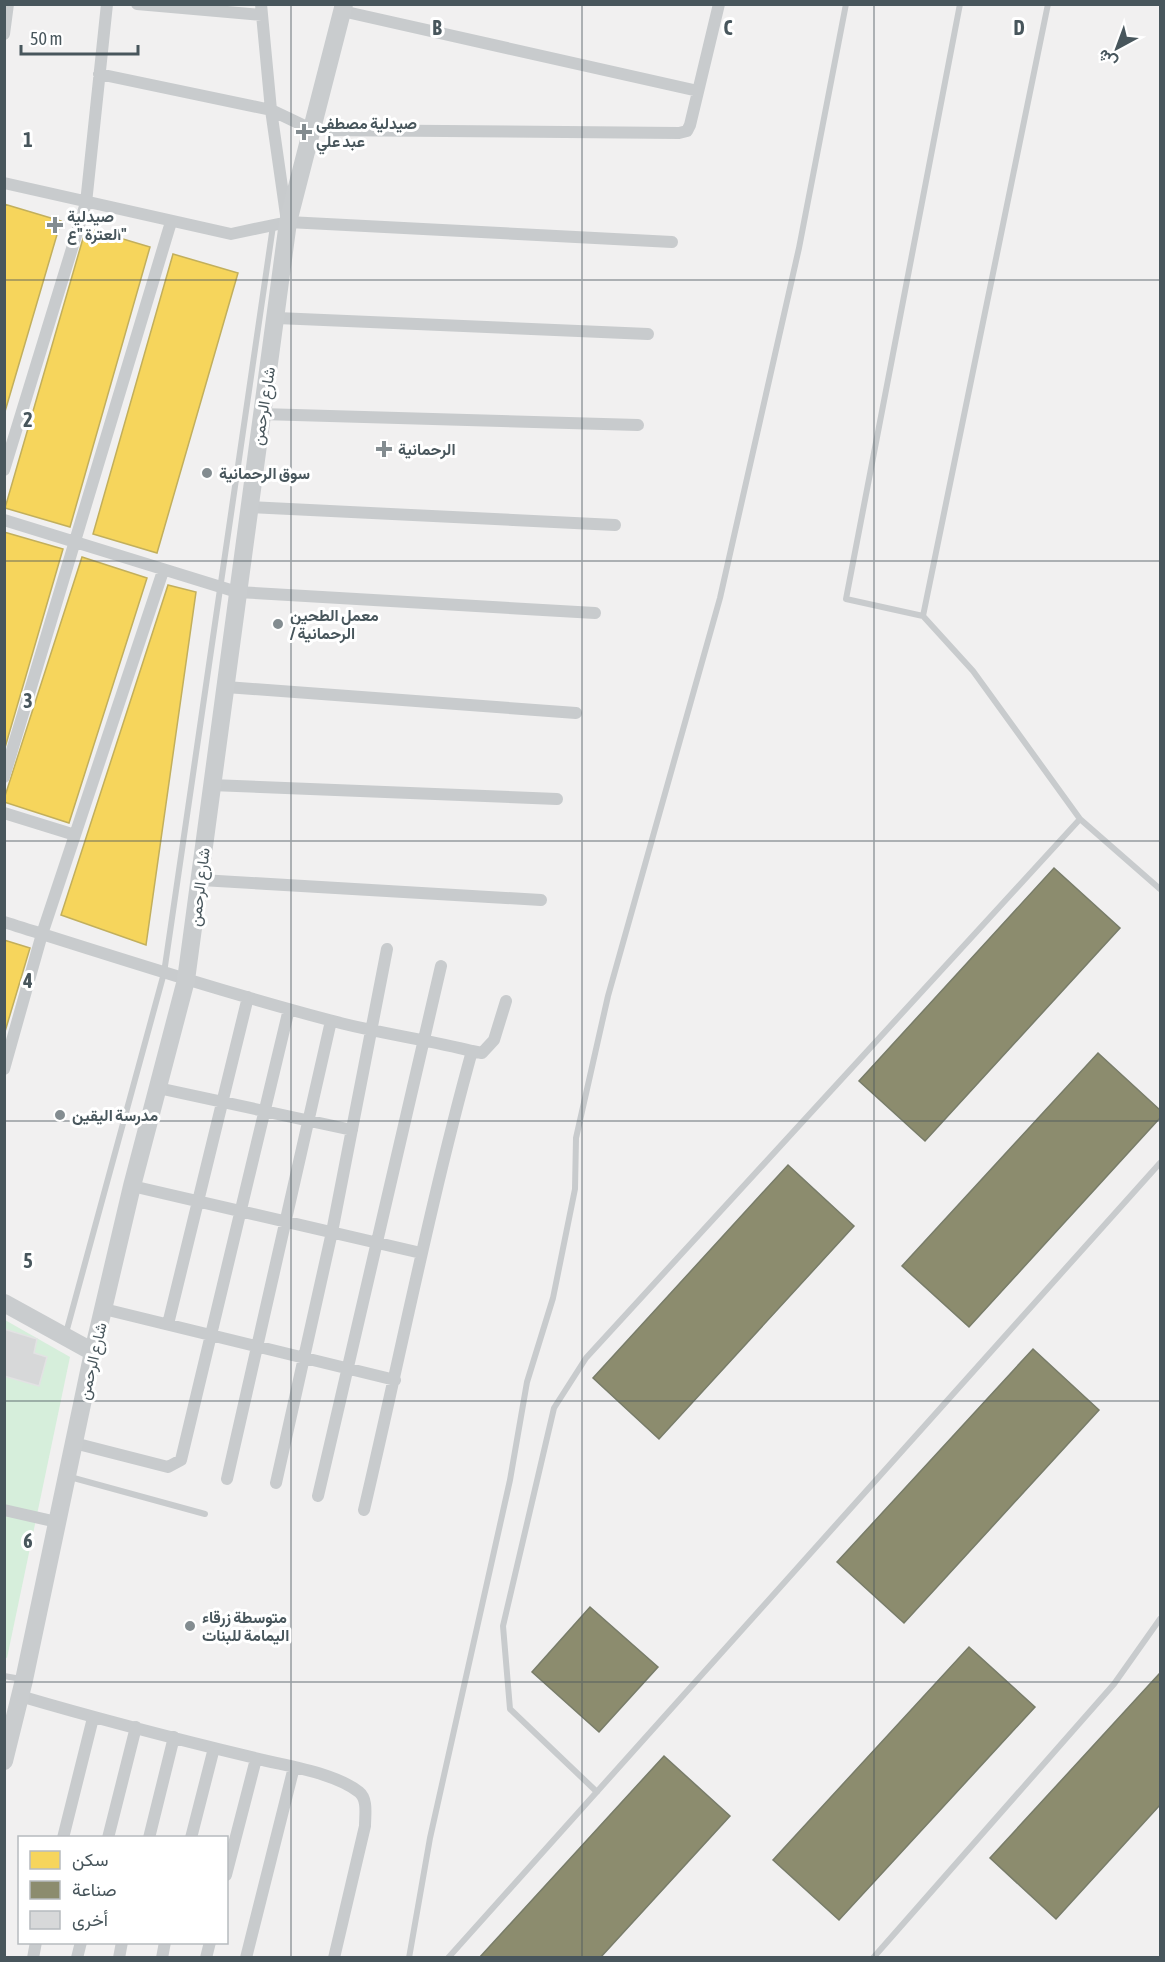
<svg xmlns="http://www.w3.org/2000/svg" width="1165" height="1962" viewBox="0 0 1165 1962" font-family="'Asap Condensed',Vazirmatn,sans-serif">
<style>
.green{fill:#d6eedb}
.homes{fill:#f6d55c;stroke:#c2af5c;stroke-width:1.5}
.industry{fill:#8c8c6e;stroke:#787c69;stroke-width:1.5}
.building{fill:#d7d8d9;stroke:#e2e2e3;stroke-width:1.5}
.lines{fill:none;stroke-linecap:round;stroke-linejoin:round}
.lane{stroke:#c8cbcd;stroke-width:6}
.street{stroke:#c8cbcd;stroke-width:12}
.secondary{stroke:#c9ccce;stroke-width:18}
.grid{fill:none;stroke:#48565c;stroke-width:1.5;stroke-opacity:0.55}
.poi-dot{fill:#838c90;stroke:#fff;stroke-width:2}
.labels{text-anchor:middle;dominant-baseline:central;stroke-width:6;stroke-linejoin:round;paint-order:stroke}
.poi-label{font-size:16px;font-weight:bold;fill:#48565c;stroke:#fff;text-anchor:start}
.street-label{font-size:16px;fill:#48565c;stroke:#fff}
.grid-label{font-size:20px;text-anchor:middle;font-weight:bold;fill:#48565c;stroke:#fff;stroke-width:6;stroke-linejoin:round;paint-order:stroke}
</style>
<rect width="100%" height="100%" fill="#f1f0f0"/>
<path class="green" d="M5,1320L70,1357L7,1658L5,1657Z"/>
<path class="homes" d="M4,204L61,221L4,415Z
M86,228L150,247L70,527L5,508Z
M173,254L238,273L157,553L93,534Z
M4,532L63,549L4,751Z
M82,557L147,578L69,823L4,802V799Z
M168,585L196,592L146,945L61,915Z
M4,940L30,948L4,1035Z"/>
<path class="industry" d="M1054,868L1120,928L925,1141L859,1081Z
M1098,1053L1160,1110V1118L969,1327L902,1266Z
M788,1165L854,1226L659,1439L593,1378Z
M1033,1349L1099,1410L904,1623L837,1562Z
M590,1607L658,1667L599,1732L532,1672Z
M969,1647L1035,1707L839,1920L773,1860Z
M1160,1673V1805L1056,1919L990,1858Z
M664,1756L730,1816L600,1958H479Z"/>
<path class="building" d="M4,1329L37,1339L34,1353L47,1357L39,1386L4,1376Z"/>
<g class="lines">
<path class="lane" d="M1048,4L923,616L973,671L1080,819L1160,889
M923,616L846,599L960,4
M66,1333L164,973L273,226
M70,1477L205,1514
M4,1676L21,1679
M597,1792L510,1709L503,1626L554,1408L586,1358L1080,819
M409,1958L430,1838L510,1480L527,1382L553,1298L575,1189L576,1138L608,996L720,598L799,248L846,4
M448,1958L1160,1163
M873,1958L1114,1684L1160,1619"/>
<path class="street" d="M137,4L262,15
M261,4L271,110L286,215
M342,11L698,91
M4,34L8,4
M99,74L271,110L313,130L679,133L687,131L690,125L719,4
M4,183L231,234L288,222L672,242
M277,318L648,334
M261,414L638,425
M4,470L86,203L107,4
M247,507L615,525
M4,520L237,592L595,613
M226,687L576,713
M4,777L171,222
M211,785L557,799
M4,813L75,835
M201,880L541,900
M4,922C112,956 220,991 329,1020C376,1033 424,1039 472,1051C430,1203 400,1357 364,1510
M472,1051L482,1053L494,1040L506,1001
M4,1069L42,934L163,571
M158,1088L352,1130
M132,1186L421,1253
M104,1309L395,1380
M168,1324L248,997
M74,1443L168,1467L181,1460L289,1009
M227,1479L331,1021
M276,1483L332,1232L387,949
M318,1496L441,966
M4,1510L57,1522
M20,1696C98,1719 176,1739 255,1758C285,1766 334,1772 359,1792C368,1799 365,1815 365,1826L334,1958
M63,1838L93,1718
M108,1838L136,1727
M149,1838L174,1737
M191,1838L214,1748
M226,1875L256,1759
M33,1958L36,1942
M77,1958L81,1942
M119,1958L122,1942
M162,1958L165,1942
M206,1958L210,1942
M246,1958L294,1767"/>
<path class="secondary" d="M4,1303L93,1352
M4,1761L24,1680L93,1352L132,1186L186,980L288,222L344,4"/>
</g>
<path class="grid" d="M291,4V1958M582,4V1958M874,4V1958M4,280H1160M4,561H1160M4,841H1160M4,1121H1160M4,1401H1160M4,1682H1160"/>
<g class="poi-dot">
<path d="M301 123h6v6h6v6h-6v6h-6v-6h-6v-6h6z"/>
<path d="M52 216h6v6h6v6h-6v6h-6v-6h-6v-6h6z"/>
<path d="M381 440h6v6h6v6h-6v6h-6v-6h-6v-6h6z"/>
<circle cx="207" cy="473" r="6"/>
<circle cx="278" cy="624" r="6"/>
<circle cx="60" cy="1115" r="6"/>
<circle cx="190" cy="1626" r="6"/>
</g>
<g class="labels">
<g class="poi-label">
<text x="316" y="123">صيدلية مصطفى<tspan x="316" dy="18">عبد علي</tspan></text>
<text x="67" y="216">صيدلية<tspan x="67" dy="18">العترة "ع"</tspan></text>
<text x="398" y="449">الرحمانية</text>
<text x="219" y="473">سوق الرحمانية</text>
<text x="290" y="615">معمل الطحين<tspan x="290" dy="18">/ الرحمانية</tspan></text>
<text x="72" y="1115">مدرسة اليقين</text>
<text x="202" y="1617">متوسطة زرقاء<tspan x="202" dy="18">اليمامة للبنات</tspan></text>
</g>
<g class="street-label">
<text transform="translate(263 406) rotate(-81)">شارع الرحمن</text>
<text transform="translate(199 887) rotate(-83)">شارع الرحمن</text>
<text transform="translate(92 1361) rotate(-77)">شارع الرحمن</text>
</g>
</g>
<g class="grid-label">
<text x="437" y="35">B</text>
<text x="728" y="35">C</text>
<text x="1019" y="35">D</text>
<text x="28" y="147">1</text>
<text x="28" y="427">2</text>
<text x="28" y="708">3</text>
<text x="28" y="988">4</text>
<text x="28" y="1268">5</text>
<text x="28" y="1548">6</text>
</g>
<rect width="1165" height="1962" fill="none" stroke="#48565c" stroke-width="12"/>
<rect x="18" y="1836" width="210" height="108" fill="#ffffff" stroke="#b6bbbe" stroke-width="1.5"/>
<rect x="30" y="1851" width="30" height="18" fill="#f6d55c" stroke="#b6bbbe" stroke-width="1.5"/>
<text x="72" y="1866" font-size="18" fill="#48565c">سكن</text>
<rect x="30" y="1881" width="30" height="18" fill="#8c8c6e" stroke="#b6bbbe" stroke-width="1.5"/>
<text x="72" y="1896" font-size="18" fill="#48565c">صناعة</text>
<rect x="30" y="1911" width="30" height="18" fill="#d7d8d9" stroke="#b6bbbe" stroke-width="1.5"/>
<text x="72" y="1926" font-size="18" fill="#48565c">أخرى</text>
<g transform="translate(1117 48) rotate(221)" stroke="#ffffff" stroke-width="4.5" paint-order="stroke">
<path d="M0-4.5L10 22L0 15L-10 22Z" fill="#48565c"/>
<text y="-9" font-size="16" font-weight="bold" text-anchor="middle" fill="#48565c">ش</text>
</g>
<path d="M21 45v9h117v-9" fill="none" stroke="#48565c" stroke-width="3"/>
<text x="30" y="45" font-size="18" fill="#48565c" stroke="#ffffff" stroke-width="4.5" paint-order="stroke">50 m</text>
</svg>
